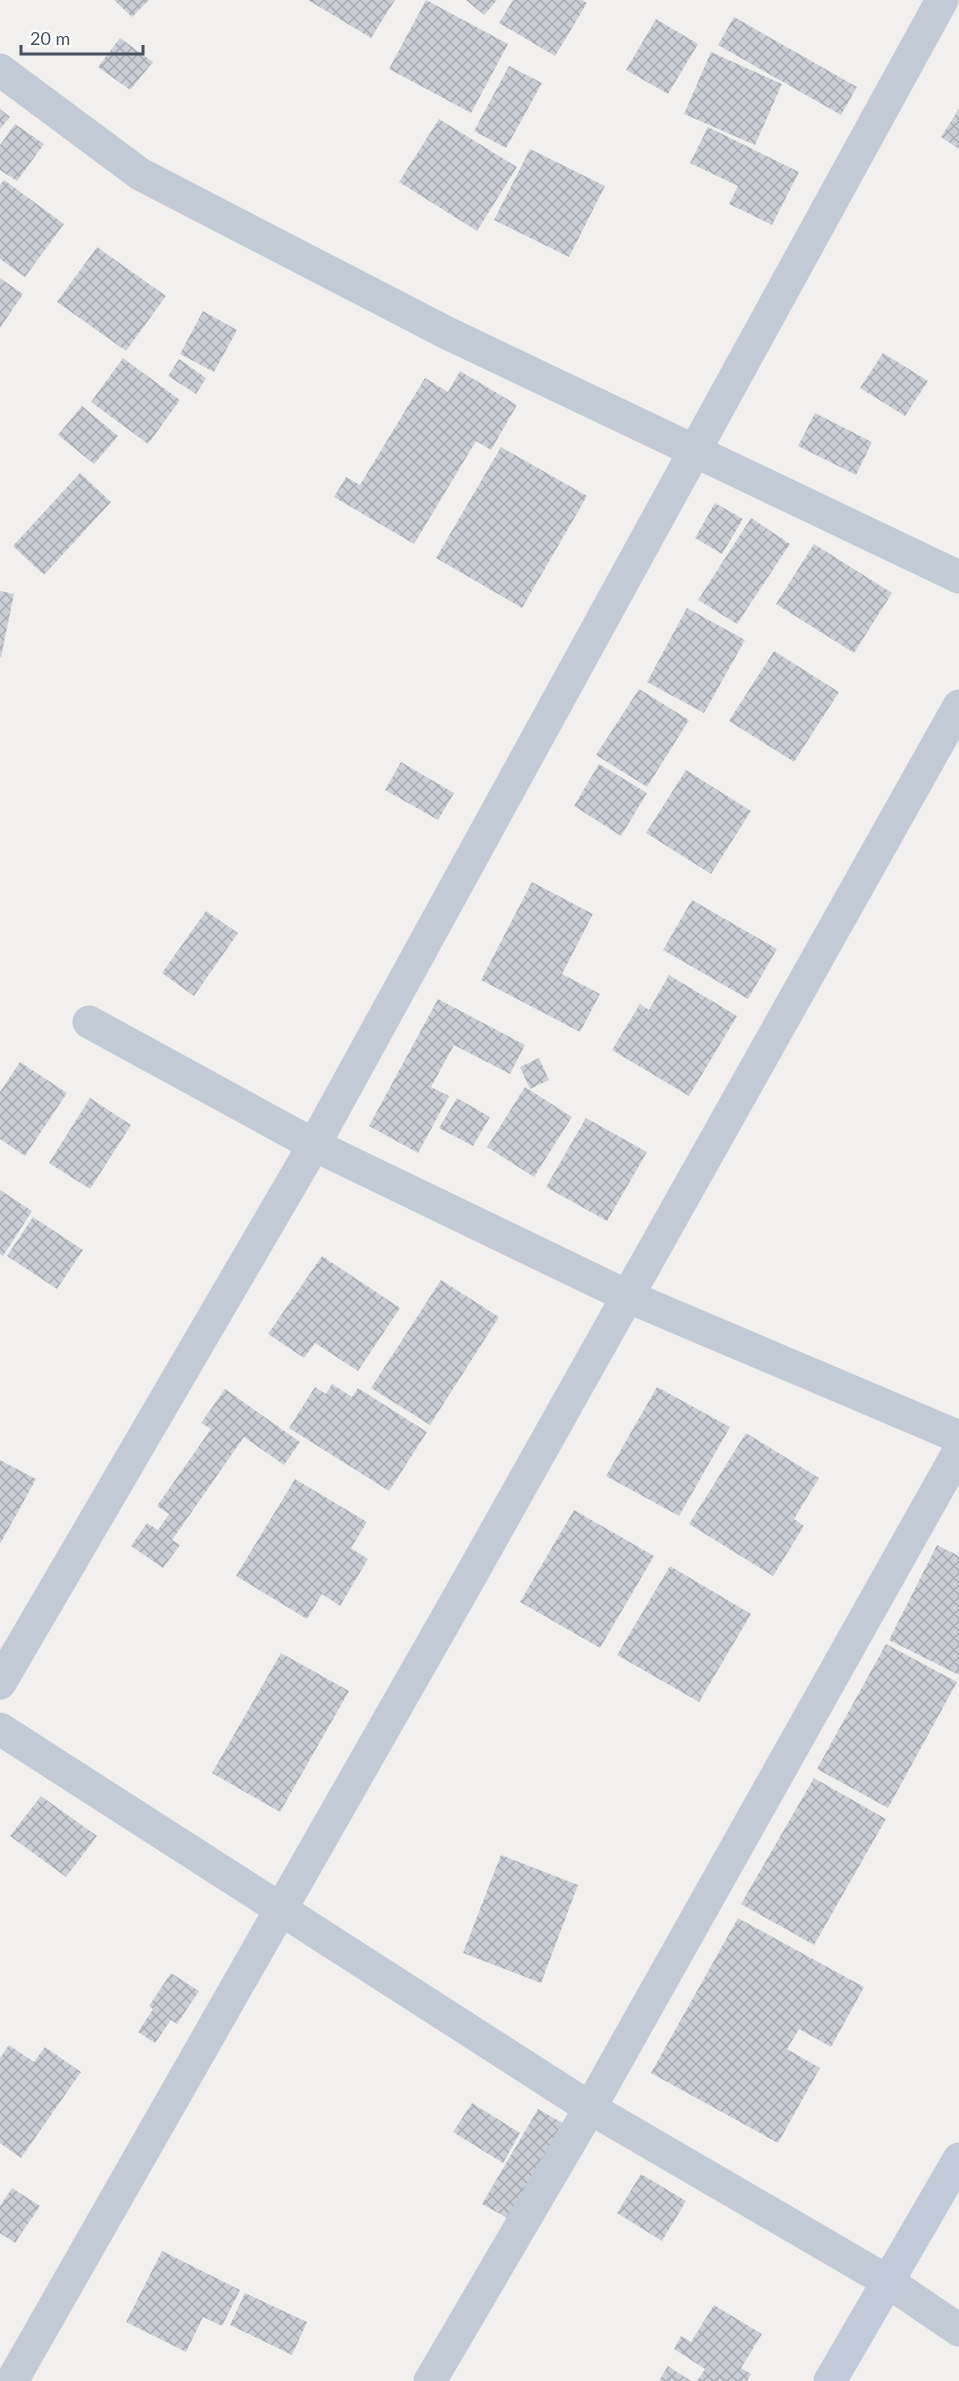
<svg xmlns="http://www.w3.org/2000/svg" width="959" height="2381" viewBox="0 0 959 2381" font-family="Lato,sans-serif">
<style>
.building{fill:url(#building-cross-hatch)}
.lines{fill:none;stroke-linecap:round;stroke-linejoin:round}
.street{stroke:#c2cad5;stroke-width:33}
.secondary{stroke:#c1cad9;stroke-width:33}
</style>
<defs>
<pattern id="building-cross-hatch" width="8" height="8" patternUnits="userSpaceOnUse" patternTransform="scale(1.5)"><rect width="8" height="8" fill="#cbced5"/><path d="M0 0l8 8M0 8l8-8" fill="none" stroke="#a7aab0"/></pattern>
</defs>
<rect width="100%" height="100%" fill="#f2f0ef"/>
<path class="building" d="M114,0H149L132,17Z
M308,0H395L371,38Z
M426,0L508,44L471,113L389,69Z
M466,0H497L484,15Z
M513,0H582L587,3L555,56L499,23Z
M734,17L857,87L841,115L718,45Z
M656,19L698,44L668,94L626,70Z
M120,38L153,62L130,90L98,67Z
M711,52L782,84L755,145L684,114Z
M509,66L542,83L506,148L474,131Z
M0,109L10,117L0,129Z
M959,109V149L941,137Z
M439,119L517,167L477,231L399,182Z
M15,124L44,144L17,181L0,170V145Z
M708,127L799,172L772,225L729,204L738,186L690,163Z
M530,149L605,186L569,257L494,220Z
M4,180L64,224L25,277L0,259V185Z
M97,247L166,296L126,351L57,302Z
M0,278L23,294L0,328Z
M203,311L237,330L214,372L180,354Z
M883,353L928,381L905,416L860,388Z
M123,358L180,400L148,444L91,402Z
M179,359L206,378L196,394L168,376Z
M460,371L517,405L491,450L476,441L414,544L334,497L346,477L360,485L425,378L448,392Z
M82,406L118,436L94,464L58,435Z
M815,413L872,442L856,475L798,446Z
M501,447L587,496L522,608L436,558Z
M80,473L111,502L44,575L13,546Z
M715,503L743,519L722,554L695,538Z
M751,518L790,544L737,624L698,600Z
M814,544L892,593L854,653L776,604Z
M0,591L14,594L1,657H0Z
M687,608L745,640L704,713L647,682Z
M774,651L839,692L794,762L729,721Z
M639,689L689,720L647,787L596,755Z
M401,762L454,793L438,820L385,790Z
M599,764L647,793L621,836L574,806Z
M686,770L751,811L711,874L646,833Z
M532,882L593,914L562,974L600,994L580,1032L481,980Z
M692,900L777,949L748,999L663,950Z
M206,911L238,933L194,996L162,973Z
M669,975L737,1016L689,1096L612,1050L640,1004L649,1010Z
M438,999L525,1045L510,1074L454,1045L431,1087L449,1096L418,1153L369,1126Z
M539,1058L549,1080L530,1089L520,1067Z
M20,1062L67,1093L25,1156L0,1139V1092Z
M525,1087L572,1117L534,1177L487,1147Z
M90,1098L131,1125L90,1189L49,1163Z
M457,1098L490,1117L473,1146L439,1128Z
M586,1118L647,1152L607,1221L546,1187Z
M0,1190L32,1211L3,1256L0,1254Z
M33,1217L83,1250L57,1289L7,1256Z
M322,1256L400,1308L358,1371L315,1343L304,1358L268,1334Z
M441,1280L499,1317L430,1425L371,1388Z
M332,1384L352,1397L358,1388L427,1432L389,1491L289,1428L315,1387L326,1394Z
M657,1387L730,1427L679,1516L606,1476Z
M225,1389L300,1442L284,1465L244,1437L172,1540L180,1545L163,1568L131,1546L147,1523L158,1530L169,1514L157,1506L211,1429L201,1423Z
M746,1433L819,1478L794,1519L804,1526L773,1576L689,1524Z
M0,1460L36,1479L0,1544Z
M295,1479L367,1522L351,1548L368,1559L340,1606L322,1594L307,1619L236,1576Z
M574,1510L654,1556L600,1648L520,1602Z
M937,1545L959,1556V1675L889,1640Z
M670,1566L751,1614L699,1702L617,1655Z
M886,1644L957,1682L888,1808L817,1769Z
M281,1653L349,1691L280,1812L212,1773Z
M814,1778L886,1819L814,1945L741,1904Z
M41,1796L97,1836L66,1877L10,1836Z
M501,1855L578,1885L541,1983L463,1953Z
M738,1918L864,1987L831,2047L799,2029L787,2049L820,2068L778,2143L651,2073Z
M171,1973L199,1991L177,2024L171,2020L155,2043L138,2032L153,2009L149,2006Z
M9,2045L34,2062L45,2047L81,2072L21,2158L0,2143V2058Z
M472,2103L520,2133L503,2163L453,2132Z
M538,2109L573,2129L518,2224L482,2204Z
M641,2174L686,2201L662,2241L617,2213Z
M12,2188L40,2206L15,2243L0,2233V2206Z
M162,2251L240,2290L222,2326L203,2317L186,2352L126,2322Z
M245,2293L307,2322L292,2355L230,2325Z
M714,2305L762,2334L741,2368L751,2374L747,2381H697L705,2369L674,2349L681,2336L691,2342Z
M668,2366L691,2381H659Z"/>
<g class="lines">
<path class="street" d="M0,70L140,174L447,333L959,577
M89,1022L314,1145L629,1297L959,1437
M0,1683L314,1145L942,0
M0,1729L590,2108L887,2281L959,2330
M12,2381C332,1825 646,1266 959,706
M430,2381L590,2108L959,1451"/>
<path class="secondary" d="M830,2381L959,2159"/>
</g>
<path d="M21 45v9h122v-9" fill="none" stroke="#46505e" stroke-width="3"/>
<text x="30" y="45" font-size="18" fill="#46505e" stroke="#ffffff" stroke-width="4.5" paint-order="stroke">20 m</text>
</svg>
